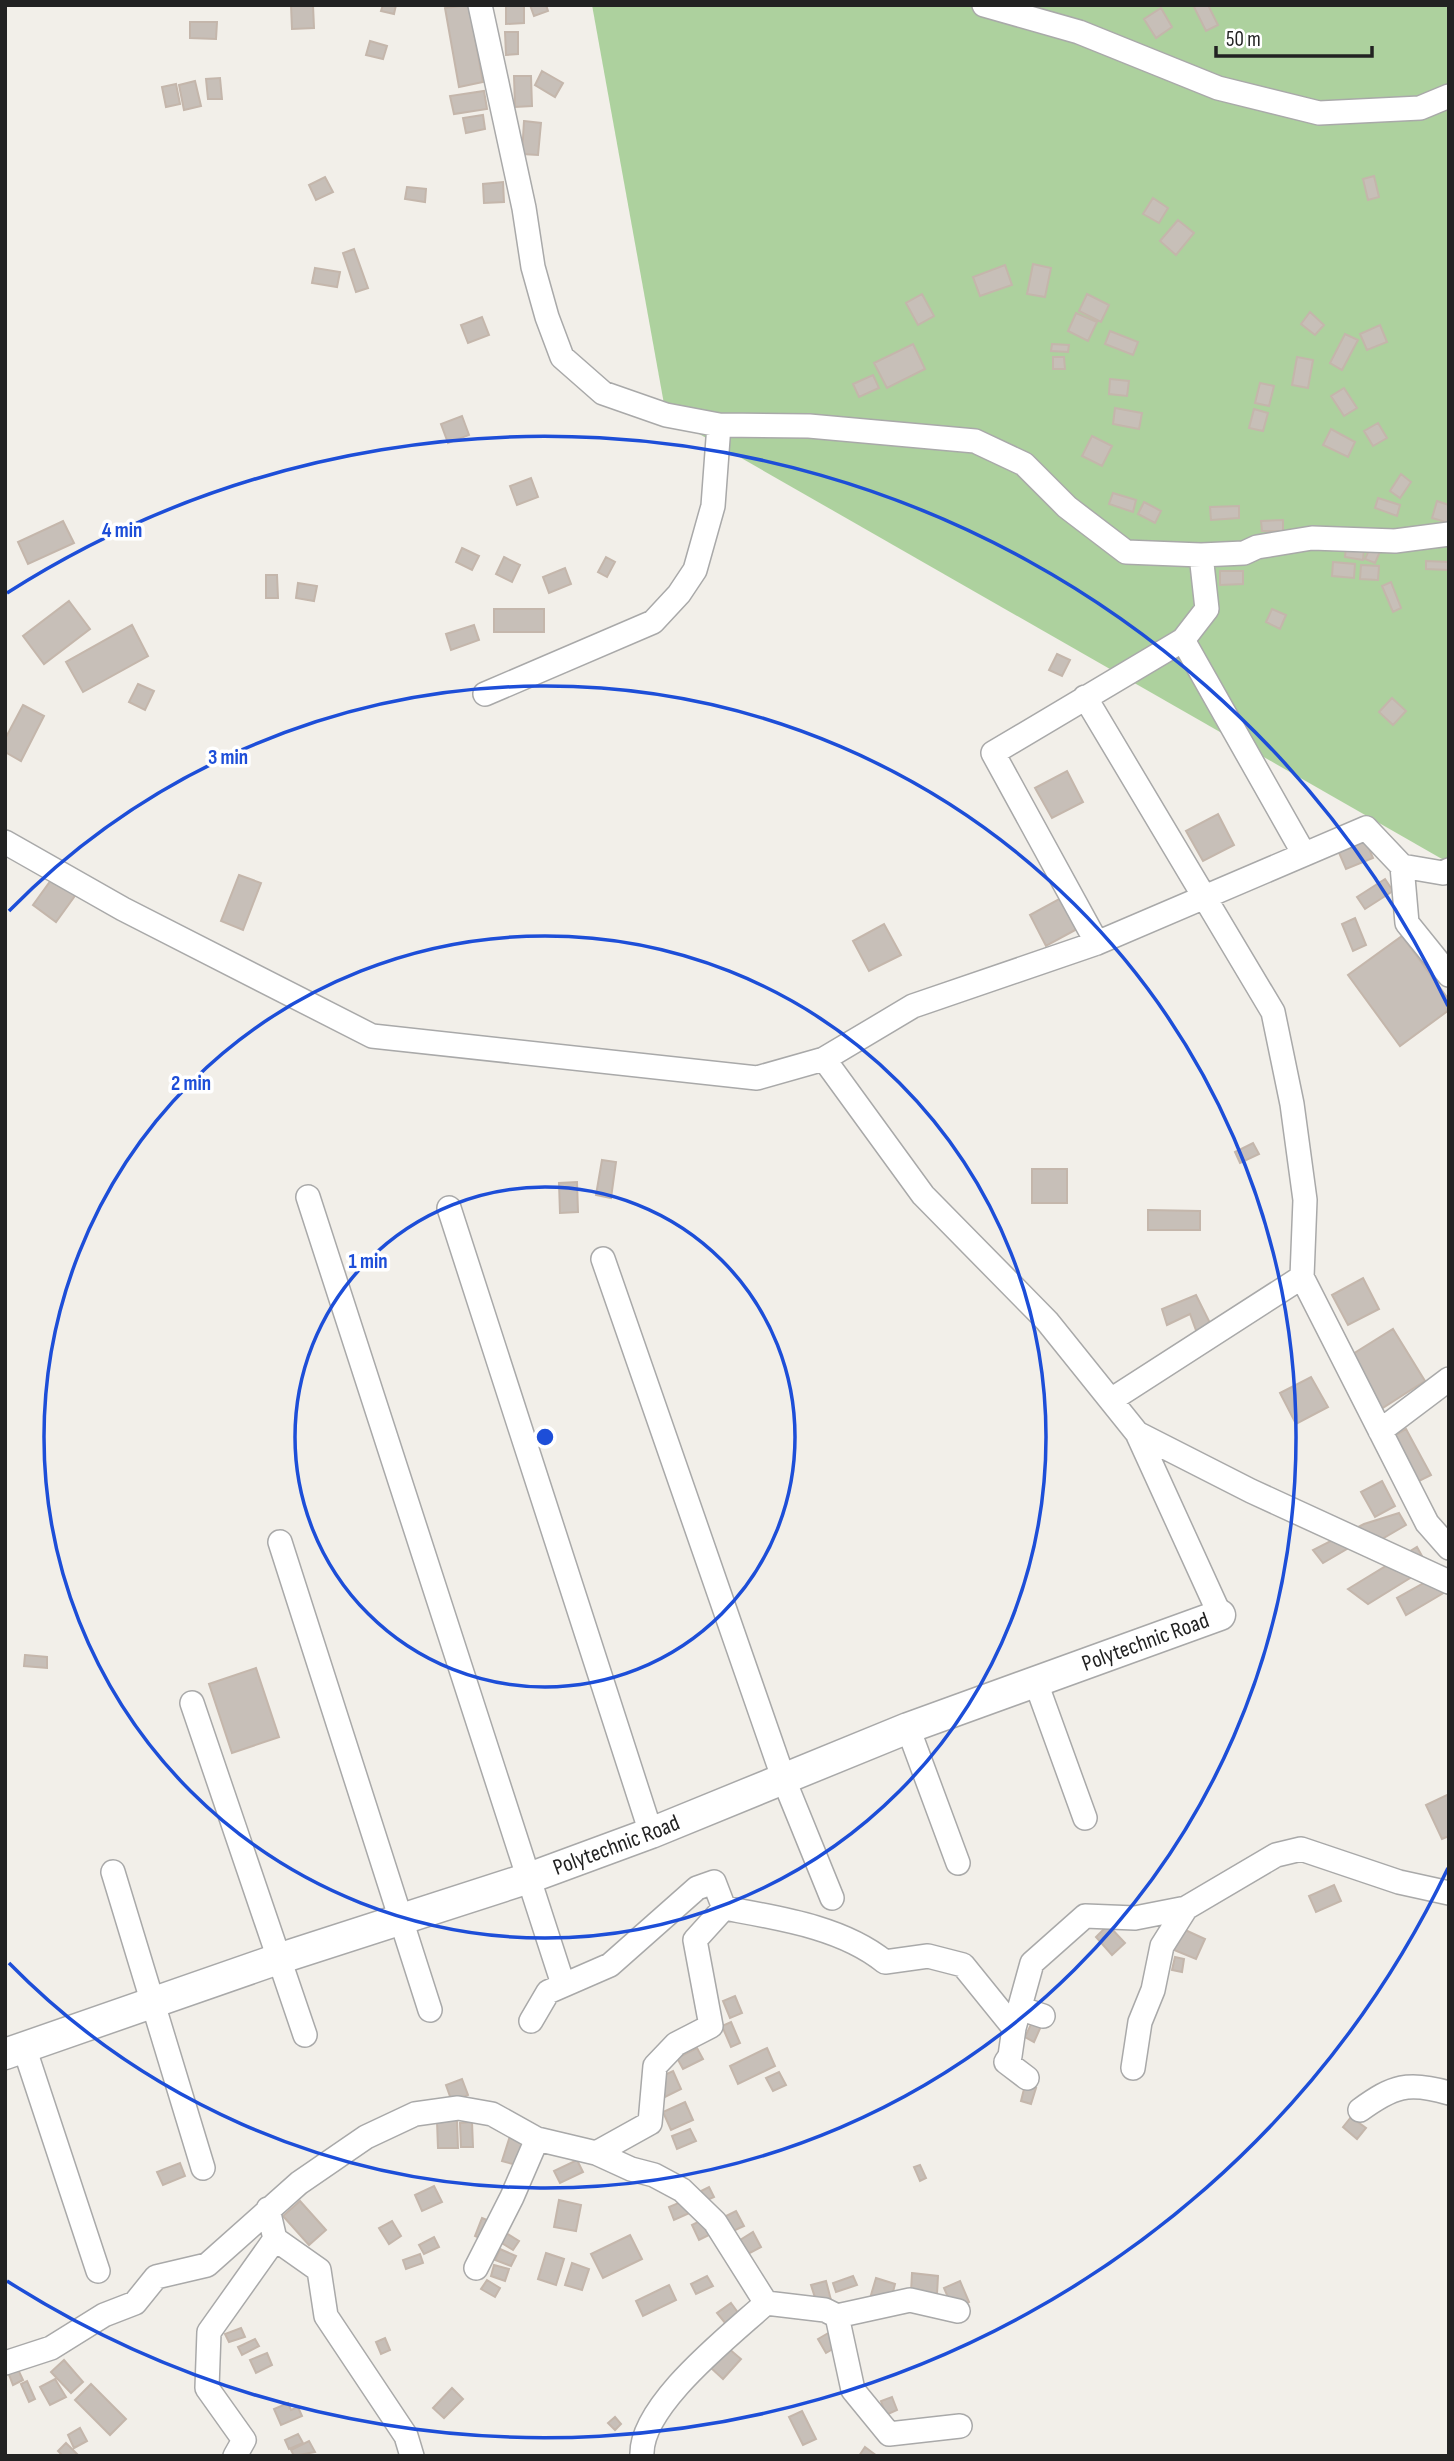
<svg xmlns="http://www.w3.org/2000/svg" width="1454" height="2461" viewBox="0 0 1454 2461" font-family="'Sofia Sans Condensed',sans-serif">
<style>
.forest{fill:#add19e}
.building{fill:#c7bfb8;stroke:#c4b6ab;stroke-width:2}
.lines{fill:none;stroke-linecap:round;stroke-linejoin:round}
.minor-casing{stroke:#a9a9a9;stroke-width:26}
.tertiary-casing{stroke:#a9a9a9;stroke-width:33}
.minor{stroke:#fff;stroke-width:23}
.tertiary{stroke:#fff;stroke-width:30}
.ring{fill:none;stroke:#1d4ed8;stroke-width:3.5}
.labels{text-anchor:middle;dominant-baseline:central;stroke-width:7;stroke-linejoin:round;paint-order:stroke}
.street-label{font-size:23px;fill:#222;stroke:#fff}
.centre{fill:#1d4ed8;stroke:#fff;stroke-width:3.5}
.ring-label{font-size:21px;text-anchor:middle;font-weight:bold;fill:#1d4ed8;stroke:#fff;stroke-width:7;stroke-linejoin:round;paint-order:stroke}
</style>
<rect width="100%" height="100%" fill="#f2efe9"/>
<path class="forest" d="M592,5H1449V863L666,415Z"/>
<path class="building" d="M291,5H313L314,28L292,29Z
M383,5H396L394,14L381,11Z
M469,5L483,82L459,87L445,8Z
M530,5H546L548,11L534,16Z
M1198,5H1208L1218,25L1206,31L1194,7Z
M506,6H524V23L506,24Z
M1161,8L1172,27L1156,38L1144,19Z
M190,22H217L216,39L190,38Z
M505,32H518V54L506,55Z
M370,41L387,46L383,59L366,55Z
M542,71L563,83L555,97L535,85Z
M514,76H531L532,106L515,107Z
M220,78L222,99H208L206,79Z
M195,81L201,106L184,110L179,85Z
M176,84L180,104L166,107L162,87Z
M484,91L487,109L454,114L450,96Z
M483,115L485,129L466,133L463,118Z
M524,121L541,123L538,155L522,154Z
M1374,176L1379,197L1368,200L1363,179Z
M325,177L333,192L316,200L309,185Z
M503,182L504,202L484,203L483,184Z
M407,187L426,189L425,202L405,199Z
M1153,198L1168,208L1159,223L1143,214Z
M1178,220L1194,233L1176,255L1160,241Z
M354,249L368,288L356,292L343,253Z
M1033,264L1051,268L1045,297L1027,294Z
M1005,265L1012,285L980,296L973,277Z
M315,268L340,272L337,287L312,283Z
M922,294L934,316L918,325L906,303Z
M1087,294L1109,305L1101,322L1079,311Z
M1310,312L1324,325L1315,335L1301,324Z
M1076,313L1097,322L1088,341L1068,331Z
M482,317L489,335L468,343L461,325Z
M1380,325L1387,342L1367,350L1360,334Z
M1110,331L1138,342L1133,355L1105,344Z
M1345,334L1358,340L1342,370L1330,363Z
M913,344L925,369L887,388L874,363Z
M1052,344L1069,345L1068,352L1051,351Z
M1053,357H1064L1065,369H1053Z
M1297,357L1313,360L1308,388L1292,385Z
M873,375L879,388L859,397L853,384Z
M1110,379L1129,381L1127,396L1109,394Z
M1260,383L1274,386L1269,406L1255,403Z
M1344,388L1357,408L1344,416L1331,396Z
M1115,408L1142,413L1139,429L1113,424Z
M1254,409L1268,413L1263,431L1249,428Z
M462,416L469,435L448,443L441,424Z
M1378,423L1387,438L1373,446L1364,431Z
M1331,429L1355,442L1348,457L1323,445Z
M1092,436L1112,446L1102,466L1082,456Z
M1401,474L1411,482L1400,498L1390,491Z
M531,478L538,497L517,505L510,486Z
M1113,493L1136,500L1133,512L1109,504Z
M1378,498L1400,505L1397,516L1375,508Z
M1437,501L1449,505V523L1432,518Z
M1144,502L1161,511L1155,523L1138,514Z
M1239,506V518L1211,520L1210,507Z
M1283,520V531H1262L1261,521Z
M63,521L74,543L28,564L18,542Z
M1372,543L1382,547L1375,563L1365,559Z
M1346,547L1364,549L1363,560L1345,557Z
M462,548L479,556L472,570L456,562Z
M504,557L520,565L512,582L496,574Z
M606,557L615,562L607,577L598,572Z
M1426,561L1449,562V570L1426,569Z
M1333,562L1355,564L1354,578L1332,576Z
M1361,565L1379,566L1378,580L1360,579Z
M565,568L571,584L549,593L543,577Z
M1220,571H1243V584L1220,585Z
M266,575H277L278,598H266Z
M1391,582L1401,608L1393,612L1382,586Z
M298,583L317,586L314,601L296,598Z
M69,601L90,629L44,664L23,636Z
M494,609H544V632H494Z
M1272,609L1286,615L1280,629L1266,622Z
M132,625L148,656L83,692L66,662Z
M474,625L479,640L451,650L446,634Z
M1057,654L1070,660L1062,676L1049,670Z
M138,684L154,691L145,710L129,702Z
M1392,698L1406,711L1393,725L1379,712Z
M23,705L44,716L21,761L5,752V739Z
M1067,771L1083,802L1052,818L1035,788Z
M1218,814L1234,845L1203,861L1186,831Z
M1364,837L1373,858L1346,869L1337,848Z
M239,875L261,883L243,930L221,921Z
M54,876L77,893L56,922L33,905Z
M1385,879L1393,891L1365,909L1357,897Z
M1061,898L1077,929L1046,946L1030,915Z
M1355,918L1366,945L1353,951L1342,924Z
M884,924L901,955L869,971L853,941Z
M1402,936L1449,1000V1010L1400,1046L1348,975Z
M1253,1143L1259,1154L1240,1163L1235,1152Z
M602,1160L616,1162L611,1198L596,1195Z
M1032,1169H1067V1203H1032Z
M577,1182L578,1212L560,1213L559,1183Z
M1148,1210L1200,1211V1230H1148Z
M1363,1278L1379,1309L1348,1325L1332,1295Z
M1196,1295L1211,1325L1197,1333L1190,1314L1167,1325L1162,1309Z
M1393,1329L1425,1381L1381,1409L1348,1357Z
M1311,1377L1328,1407L1296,1424L1280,1393Z
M1406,1429L1431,1475L1415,1483L1391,1438Z
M1382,1481L1395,1506L1375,1517L1361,1492Z
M1399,1513L1406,1525L1375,1543L1371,1535L1323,1563L1313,1550L1364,1524Z
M1417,1547L1428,1567L1368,1604L1348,1589Z
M1438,1575L1447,1591L1406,1615L1397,1598Z
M25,1655L47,1657V1668L24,1666Z
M256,1668L279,1737L232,1753L209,1684Z
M1449,1794V1836L1442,1839L1426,1805Z
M1334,1885L1341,1901L1316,1912L1309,1896Z
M1108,1925L1125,1943L1112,1955L1096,1937Z
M1183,1929L1205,1939L1196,1959L1174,1950Z
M1175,1957L1184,1959L1182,1972L1172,1970Z
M735,1996L742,2013L730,2018L723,2001Z
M1033,2020L1042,2024L1034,2042L1025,2037Z
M731,2022L740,2043L731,2047L722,2026Z
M697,2048L703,2059L683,2069L677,2058Z
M767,2048L775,2066L738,2084L730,2066Z
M673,2071L681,2089L663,2098L654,2080Z
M779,2072L786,2085L773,2091L766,2078Z
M462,2079L468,2095L452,2102L446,2085Z
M1025,2085L1036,2088L1031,2104L1021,2101Z
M685,2102L693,2120L671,2130L663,2112Z
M1351,2117L1366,2128L1357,2139L1343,2127Z
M457,2120L458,2148H438L437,2121Z
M472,2122L473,2147H461L460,2123Z
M690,2129L696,2141L677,2149L672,2136Z
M510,2136L527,2141L520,2166L502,2161Z
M577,2160L583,2172L560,2183L554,2171Z
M180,2163L185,2176L163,2185L157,2172Z
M920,2165L926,2178L920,2181L914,2167Z
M434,2186L442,2202L422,2211L415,2195Z
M709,2187L714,2197L705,2201L701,2191Z
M688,2199L694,2211L674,2220L669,2207Z
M559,2200L581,2205L576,2231L554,2227Z
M300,2201L326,2230L309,2245L283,2216Z
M736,2211L744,2226L731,2232L724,2217Z
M482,2218L492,2222L484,2240L475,2236Z
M706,2218L713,2233L699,2240L692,2225Z
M392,2221L401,2236L389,2244L379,2228Z
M753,2232L761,2247L748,2254L740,2240Z
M506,2233L519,2241L513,2250L500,2242Z
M630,2235L642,2259L603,2278L591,2254Z
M434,2237L439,2247L424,2254L419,2245Z
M500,2249L516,2256L511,2266L495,2260Z
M546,2253L564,2259L556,2285L538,2279Z
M420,2254L423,2263L406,2269L403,2260Z
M572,2263L589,2269L582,2290L565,2285Z
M494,2265L509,2269L505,2281L491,2276Z
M912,2273L938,2276L937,2294L911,2292Z
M707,2276L713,2286L696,2294L691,2284Z
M853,2276L857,2285L836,2292L833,2283Z
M876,2278L895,2284L891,2300L871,2295Z
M487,2280L500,2288L495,2297L481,2289Z
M826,2281L831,2300L817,2304L811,2285Z
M960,2281L969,2302L953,2309L944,2288Z
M669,2285L676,2300L643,2316L636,2301Z
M731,2303L739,2314L726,2324L717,2313Z
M241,2328L245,2337L229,2342L225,2334Z
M830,2332L838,2346L826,2353L818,2339Z
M385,2338L390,2350L381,2354L376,2342Z
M255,2339L259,2346L242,2355L238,2347Z
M728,2348L741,2359L723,2379L711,2368Z
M267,2353L272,2365L256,2373L250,2360Z
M64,2360L83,2382L71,2393L51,2372Z
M15,2363L23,2380L13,2385L6,2367Z
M55,2379L66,2397L50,2405L40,2387Z
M27,2381L35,2399L29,2402L21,2384Z
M91,2384L126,2419L110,2435L75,2400Z
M452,2388L463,2399L444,2418L433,2408Z
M892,2397L897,2410L886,2415L881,2401Z
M288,2403L291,2410L298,2407L302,2416L281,2425L274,2409Z
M802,2411L816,2439L803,2445L789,2417Z
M615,2417L621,2424L615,2430L608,2423Z
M80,2428L87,2441L74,2448L68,2435Z
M298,2434L303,2443L289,2449L285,2440Z
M309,2441L315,2452L294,2456L291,2450Z
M66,2443L79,2456H63L58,2451Z
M865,2447L877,2456H859Z"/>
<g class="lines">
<defs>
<path id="minor" d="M480,5L524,208L533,267L547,317L562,357L603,393L666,415L719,425L809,426L975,441L1024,464L1067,507L1126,552L1201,555L1207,609L1183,640L1304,854
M984,5L1079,32L1218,88L1319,113L1420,108L1449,96
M1201,555L1244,553L1257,547L1312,538L1395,541L1449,534
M485,694L653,622L679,594L695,570L713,506L719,425
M1085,697L1273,1012L1292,1104L1305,1200L1302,1277
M5,842L123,909L372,1036L757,1078L824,1059L913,1006L1097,943L1366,828L1402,866L1443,873L1449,870
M1402,866L1407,923L1449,975
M1097,943L993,753L1183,640
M824,1059L923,1195L1047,1321L1137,1433L1251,1491L1449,1582
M308,1197L561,1978
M449,1208L651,1833
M603,1259L784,1780L832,1898
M1111,1400L1302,1277L1427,1523L1449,1548
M1380,1431L1449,1379
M1137,1433L1220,1615
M280,1542L430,2010
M1035,1680L1085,1818
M192,1703L305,2035
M908,1728L958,1863
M113,1872L203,2168
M1022,2009L1043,2016
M531,2021L548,1992L610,1965L697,1888L714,1882L724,1908
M1014,2028L1010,2056L1006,2062L1027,2078
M24,2047L98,2271
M1133,2068L1140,2022L1153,1990L1162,1946L1186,1908
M1360,2110C1393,2086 1408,2081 1449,2093
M596,2153L650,2123L655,2066L676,2044L711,2026L695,1940L724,1908C778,1918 842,1927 885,1962L928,1956L963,1965L1014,2028L1032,1963L1085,1916L1135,1918L1186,1908L1276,1855L1301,1849L1399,1882L1449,1893
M268,2209L275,2239L319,2270L326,2316L406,2436L412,2456
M476,2268L512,2197L537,2139L596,2153L631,2169L654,2175L682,2190L715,2222L766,2303C731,2335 639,2406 642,2456
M766,2303L825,2310L837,2316L910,2300L958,2311
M837,2316L853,2390L889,2434L960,2426
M5,2363L51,2348L104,2315L135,2303L156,2277L207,2265L299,2183L366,2137L415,2114L458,2108L492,2114L537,2139
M235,2456L244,2440L207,2388L209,2332L275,2239"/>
<g id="tertiary">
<path id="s1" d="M5,2054L278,1959L529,1878L651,1833L908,1728L1220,1615"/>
</g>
</defs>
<use href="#minor" class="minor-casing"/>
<use href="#tertiary" class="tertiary-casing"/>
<use href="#minor" class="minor"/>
<use href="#tertiary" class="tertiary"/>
</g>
<g class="ring">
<circle cx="545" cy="1437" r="250"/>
<circle cx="545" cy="1437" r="501"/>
<path d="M9 911A751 751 0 1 1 9 1963"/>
<path d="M1448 1868A1001 1001 0 0 1 7 2281M7 593A1001 1001 0 0 1 1448 1006"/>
</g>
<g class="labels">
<g class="street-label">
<text stroke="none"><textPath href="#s1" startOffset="1213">Polytechnic Road</textPath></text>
<text stroke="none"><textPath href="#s1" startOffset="646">Polytechnic Road</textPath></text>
</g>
</g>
<circle cx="545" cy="1437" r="10" class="centre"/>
<g class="ring-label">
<text x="122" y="537">4 min</text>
<text x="228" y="764">3 min</text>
<text x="191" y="1090">2 min</text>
<text x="368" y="1268">1 min</text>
</g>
<rect width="1454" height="2461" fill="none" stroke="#222222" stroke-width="14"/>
<path d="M1216 46v10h156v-10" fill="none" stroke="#222222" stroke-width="3.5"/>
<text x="1226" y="46" font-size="21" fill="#222222" stroke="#ffffff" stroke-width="5" paint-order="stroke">50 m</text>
</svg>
